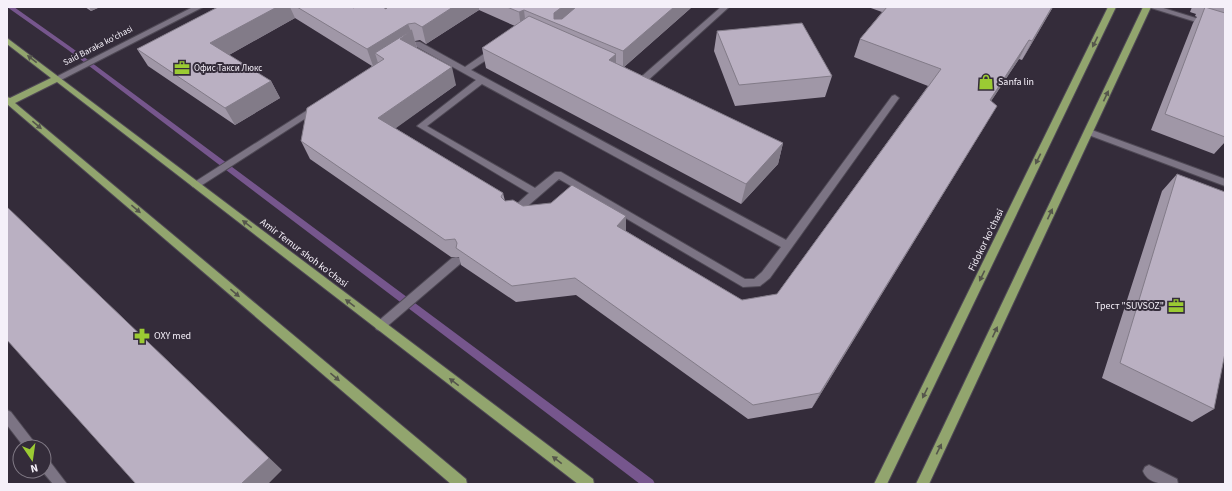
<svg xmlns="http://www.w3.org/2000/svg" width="1232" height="491" viewBox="0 0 1232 491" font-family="'Source Sans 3',sans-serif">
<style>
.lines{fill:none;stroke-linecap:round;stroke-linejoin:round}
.stream{fill:#76568d;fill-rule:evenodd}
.minor-casing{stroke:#4f4955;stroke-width:2}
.major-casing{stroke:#4f4955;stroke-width:2}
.minor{fill:#7c7484;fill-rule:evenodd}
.major{fill:#92a56e;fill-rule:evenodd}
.wall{fill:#a097a7}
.shaded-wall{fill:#827b88}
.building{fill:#bab0c2;stroke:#827b88}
.oneway{fill:#55564c}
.labels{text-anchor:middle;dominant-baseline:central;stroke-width:4;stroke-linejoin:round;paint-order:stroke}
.far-street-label{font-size:9px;fill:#f5f0f9;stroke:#342c3a}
.far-poi-label{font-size:9px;fill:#f5f0f9;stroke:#342c3a;text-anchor:start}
.poi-label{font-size:10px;fill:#f5f0f9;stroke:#342c3a;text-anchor:start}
.street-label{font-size:10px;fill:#f5f0f9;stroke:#342c3a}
</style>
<rect width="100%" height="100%" fill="#342c3a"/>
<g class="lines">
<path class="stream" d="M7,7H14L72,48L653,480L655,484H640L68,50Z"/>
<defs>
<path id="minor" d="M193,7H203L59,81H53L52,79Z
M721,7H729L645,83L642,84L633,80V76L641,77Z
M1148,7H1160L1225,27V31Z
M414,42H420L465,67L491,49H497V53L471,70L786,240L892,96L895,95L899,98L770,278L760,286L743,287L559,179L515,217H509L507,214L509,211L529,193L417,126L476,80L417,47L408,53H402V49ZM482,84L781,247L762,272L754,279H745L561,172H555L535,188L427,126Z
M317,104L320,105V109L199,187H193L191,185L193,183Z
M1089,129L1225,179V186L1086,134L1085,132Z
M456,257L460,258L461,261L460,264L384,329L380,331L376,329L375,326L376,323L452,258Z
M7,410L11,412L38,447H24L7,425Z
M44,457L48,459L67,484H53L42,471H44Z
M1149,465L1177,479L1178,484C1166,484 1148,485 1143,471L1145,467Z"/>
<path id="major" d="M1108,7H1116L887,484H874Z
M1143,7H1151L929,484H916Z
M7,38L593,479L594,484H578L57,82L15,103L466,479L467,484H451L7,104V97L10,98L51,78L7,44Z"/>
</defs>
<use href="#minor" class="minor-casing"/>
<use href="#major" class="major-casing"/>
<use href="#minor" class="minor"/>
<use href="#major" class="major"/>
</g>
<path class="wall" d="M85,7H100L91,11Z
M218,7H352L354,8L386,9L388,7H692L624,67L783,143L778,164L741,204L486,68L482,48L515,26L479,10L426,44L420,40L415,41L417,48L456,85L395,128L503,193L505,201L523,206L626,216V231L742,300L777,294L928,86L854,57L860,39L882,12L868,7H1053L1022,60L1019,59L991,101L986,124L812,408L748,419L576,295L516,302L461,265L459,257H451L310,159L301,141L372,66L295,18L229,55L271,81L280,98L235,125L148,66L137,49Z
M1192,7H1225V142L1214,154L1151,130L1193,23L1197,17L1195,16L1196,14L1190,12Z
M717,31L832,76L825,97L735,106L714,51Z
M1177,174L1214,409L1192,422L1102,378L1162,191Z"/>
<path class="shaded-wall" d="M89,7H100L91,11Z
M277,7H290L295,18L220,60L210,43Z
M453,7H479V10L426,44L422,27Z
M562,7H585L561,25L554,19V13Z
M674,7H692L623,68V51Z
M1052,7H1053L1022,60L1032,41Z
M524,10L526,27L521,29L519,12Z
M408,24L411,31L412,30L417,49L384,59L375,53L378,63L373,66L367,49Z
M1029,40L1019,59L980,118L990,100Z
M616,54V74L609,60Z
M452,67L456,85L385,136L378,118Z
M271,81L280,98L235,125L225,108Z
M997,106L986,124L812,408L820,393Z
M783,143L778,164L741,204L746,184Z
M7,207L282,470L268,484H241Z
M626,216V234L617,226Z"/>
<path class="building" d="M218,7H277L210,43L271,81L225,108L137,49Z
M297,7H352L354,8L355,7H383L386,9L388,7H453L422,27L415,23L408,24L367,49Z
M507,7H562L554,13V19H562L576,7H674L623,51L524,10L519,12Z
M887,7H1052L1032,41L1029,40L990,100L997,106L820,393L753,405L575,278L512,286L456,248L457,243L455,239L445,240L301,141L307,108L384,59L375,53L412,30L400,39L452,67L378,118L503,193L501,197L505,201L513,200L523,206L551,203L572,185L626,216L617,226L742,300L777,294L941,69L860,39Z
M1205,7L1225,13V137L1165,114Z
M529,16L616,54L609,60L783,143L746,184L482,48Z
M802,23L832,76L739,85L717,31Z
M1177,174L1225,192V353L1214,409L1120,363Z
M7,207L269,458L241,484H136L7,340Z"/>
<defs><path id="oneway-solid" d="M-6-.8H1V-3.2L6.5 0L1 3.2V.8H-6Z"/></defs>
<g class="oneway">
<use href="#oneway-solid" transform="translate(1095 42) rotate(116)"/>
<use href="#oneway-solid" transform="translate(32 59) rotate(-142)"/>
<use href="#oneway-solid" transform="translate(1106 96) rotate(-65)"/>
<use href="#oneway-solid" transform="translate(37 125) rotate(40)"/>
<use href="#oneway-solid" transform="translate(1038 159) rotate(116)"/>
<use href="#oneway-solid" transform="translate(136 209) rotate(40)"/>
<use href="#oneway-solid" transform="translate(1050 214) rotate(-65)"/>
<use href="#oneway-solid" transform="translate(247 224) rotate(-143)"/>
<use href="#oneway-solid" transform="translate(982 276) rotate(116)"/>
<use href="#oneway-solid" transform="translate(235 293) rotate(40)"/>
<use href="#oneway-solid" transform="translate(350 303) rotate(-143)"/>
<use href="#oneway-solid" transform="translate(995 332) rotate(-65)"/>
<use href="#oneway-solid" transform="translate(335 377) rotate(40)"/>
<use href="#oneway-solid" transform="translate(454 382) rotate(-143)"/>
<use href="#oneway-solid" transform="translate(925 393) rotate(116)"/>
<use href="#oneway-solid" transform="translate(939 449) rotate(-64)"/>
<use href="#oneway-solid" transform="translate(557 460) rotate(-143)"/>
</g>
<defs>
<symbol id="office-bare" viewBox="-9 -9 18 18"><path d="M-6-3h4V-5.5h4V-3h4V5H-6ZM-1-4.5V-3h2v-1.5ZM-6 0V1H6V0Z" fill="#9bcb33" stroke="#342c3a" stroke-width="2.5" paint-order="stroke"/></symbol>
<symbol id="shop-bare" viewBox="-9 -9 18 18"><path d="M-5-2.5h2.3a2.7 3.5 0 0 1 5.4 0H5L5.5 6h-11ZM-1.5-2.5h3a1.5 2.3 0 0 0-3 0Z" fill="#9bcb33" stroke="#342c3a" stroke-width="2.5" paint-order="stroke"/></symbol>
<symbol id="pharmacy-bare" viewBox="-9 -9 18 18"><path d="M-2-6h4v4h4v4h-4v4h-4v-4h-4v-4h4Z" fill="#9bcb33" stroke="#342c3a" stroke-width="2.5" paint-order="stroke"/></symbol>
</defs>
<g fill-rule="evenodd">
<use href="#office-bare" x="171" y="57" width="22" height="22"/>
<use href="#shop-bare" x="975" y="71" width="22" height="22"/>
<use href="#office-bare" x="1165" y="295" width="22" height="22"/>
<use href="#pharmacy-bare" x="131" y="325" width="22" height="22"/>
</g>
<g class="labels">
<g class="far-street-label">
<text transform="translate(98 46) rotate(-27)">Said Baraka ko'chasi</text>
</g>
<g class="far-poi-label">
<text x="194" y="68">Офис Такси Люкс</text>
</g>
<g class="poi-label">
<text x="998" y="82">Sanfa lin</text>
<text x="1164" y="306" text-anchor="end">Трест "SUVSOZ"</text>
<text x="154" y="336">OXY med</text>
</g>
<g class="street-label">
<text transform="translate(986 240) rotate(-64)">Fidokor ko'chasi</text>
<text transform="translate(304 253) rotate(37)">Amir Temur shoh ko'chasi</text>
</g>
</g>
<rect width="1232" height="491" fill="none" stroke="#f5f0f9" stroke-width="16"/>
<g transform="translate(32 459) rotate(167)"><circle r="19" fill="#342c3a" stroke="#817a86"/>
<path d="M0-3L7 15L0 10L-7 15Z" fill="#9bcb33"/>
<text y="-6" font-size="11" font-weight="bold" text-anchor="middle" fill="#f5f0f9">N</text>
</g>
</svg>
